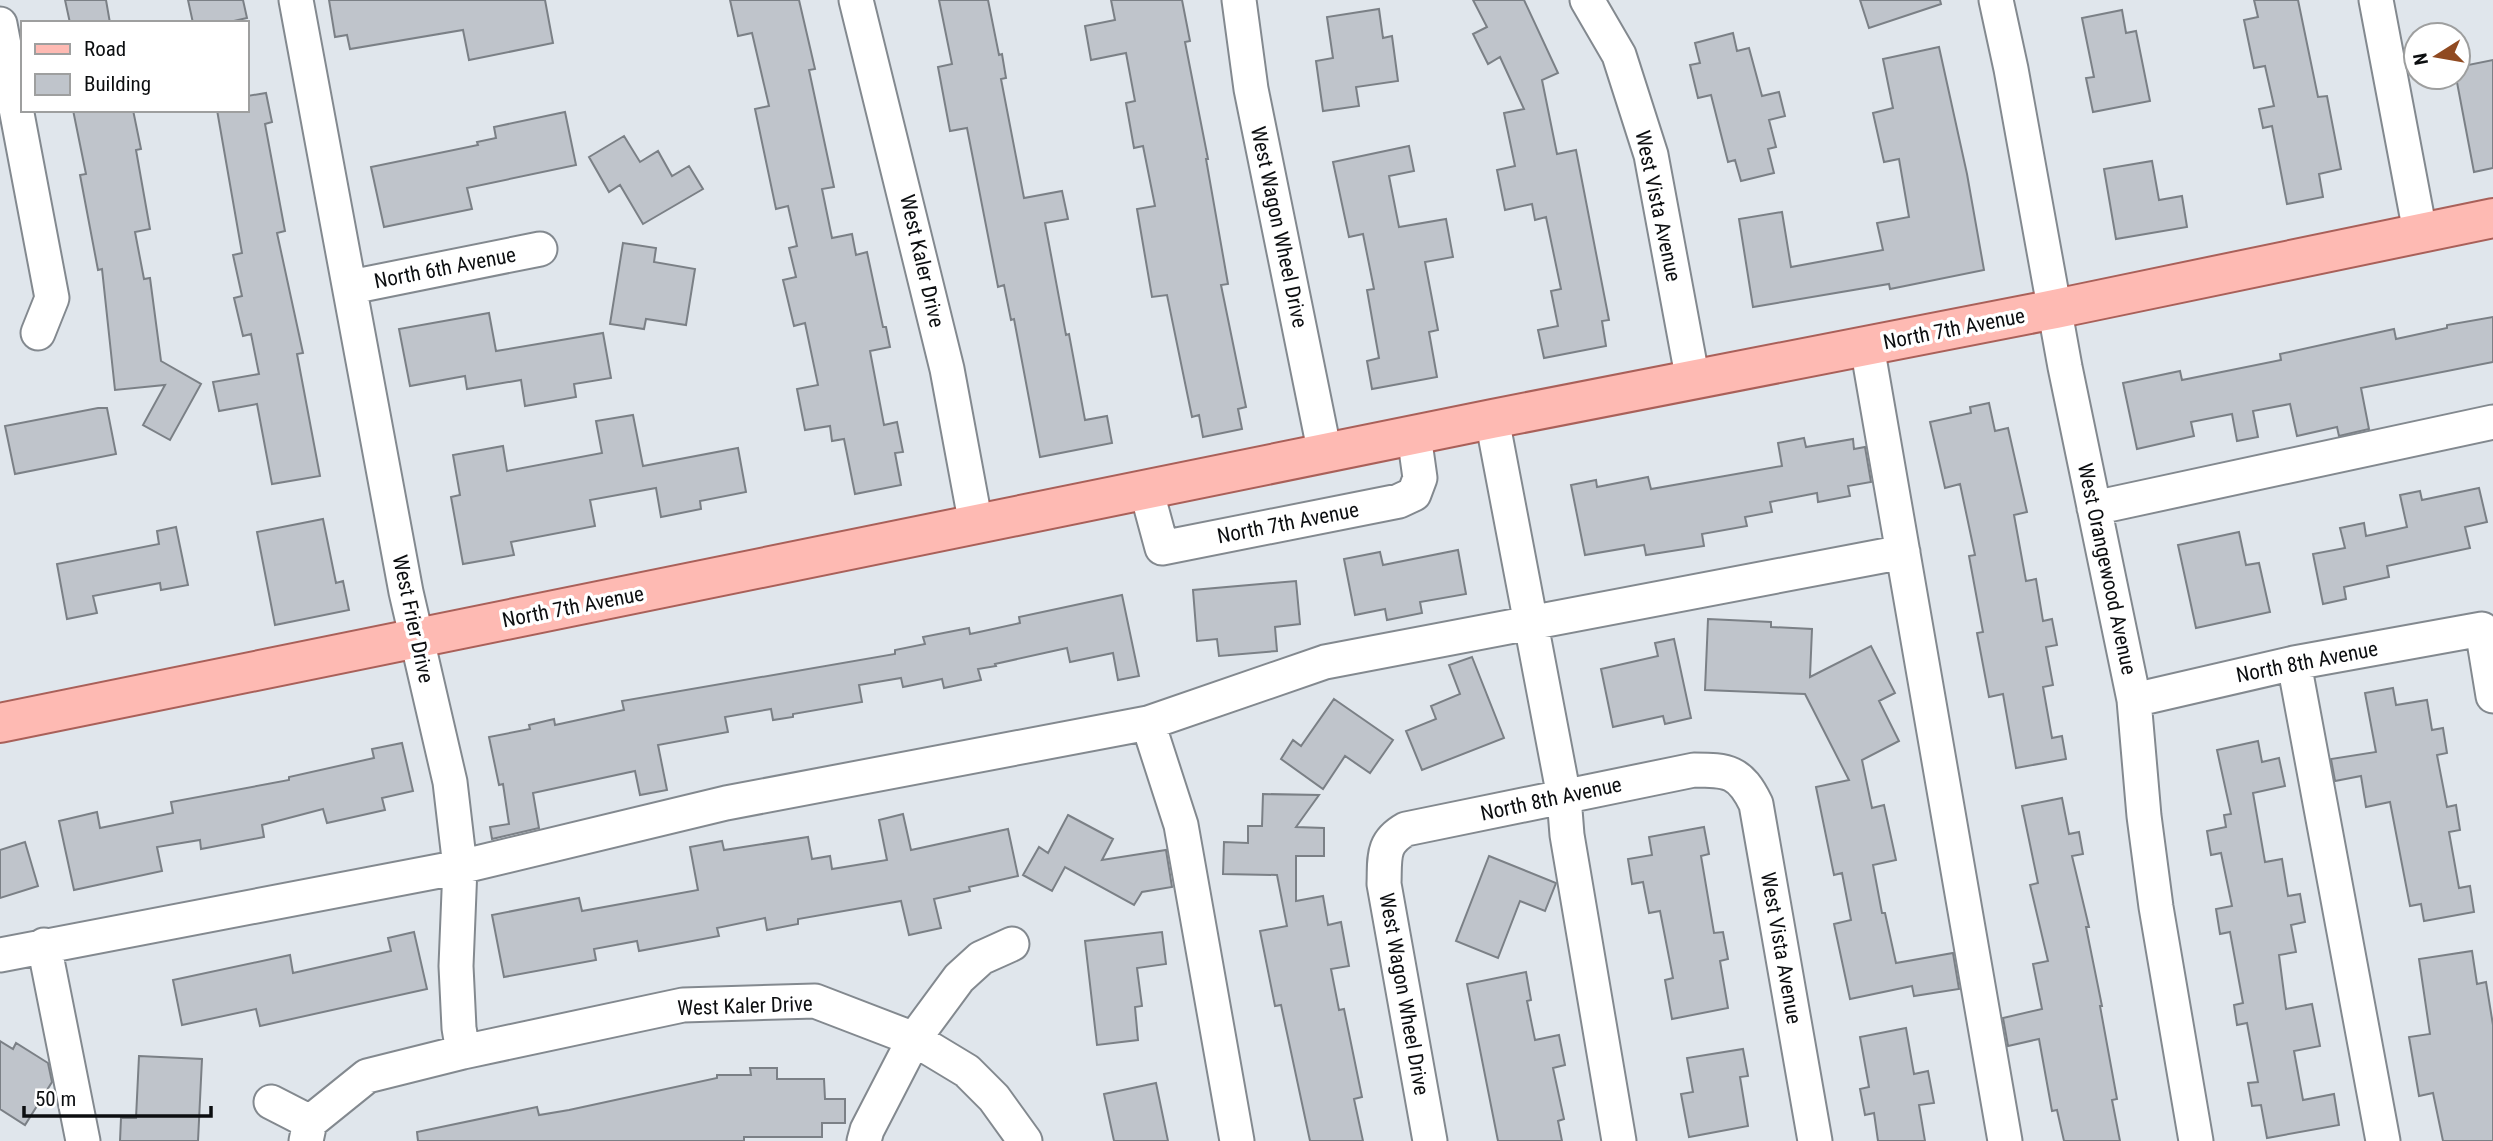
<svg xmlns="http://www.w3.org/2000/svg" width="2493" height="1141" viewBox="0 0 2493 1141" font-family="'Roboto Condensed',sans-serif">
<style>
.building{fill:#bfc4cb;stroke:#7b8086;stroke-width:2}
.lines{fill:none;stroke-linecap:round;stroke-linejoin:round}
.minor-casing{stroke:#83898f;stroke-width:37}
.major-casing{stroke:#a96059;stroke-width:42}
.minor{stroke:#fff;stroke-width:33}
.major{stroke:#febab3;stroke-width:38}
.labels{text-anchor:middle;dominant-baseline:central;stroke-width:7;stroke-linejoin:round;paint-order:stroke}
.street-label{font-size:21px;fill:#0c0e10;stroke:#fff}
</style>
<rect width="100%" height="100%" fill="#e0e6ec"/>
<path class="building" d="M65,0H106L110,23H70Z
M188,0H243L247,18L225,23H193Z
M329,0H545L553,43L469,60L463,30L350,49L347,35L335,37Z
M730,0H799L815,69L809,70L834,187L822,189L832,238L852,234L856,255L867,252L883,327H886L890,347L870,351L884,425L897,422L903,452L895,453L901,485L855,494L844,439L832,441L830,426L805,430L797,389L818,385L805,323L794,326L783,280L796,277L789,248L797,246L788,206L776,209L755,109L769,106L752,33L738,36Z
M939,0H988L999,55L1002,54L1006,78L1001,79L1024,198L1062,191L1068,219L1045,223L1066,335L1069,334L1085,420L1107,416L1112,443L1040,457L1014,319L1011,320L1004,285L998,287L967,128L950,131L938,67L952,64Z
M1111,0H1182L1190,41L1185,42L1208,159H1206L1228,284L1221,285L1246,407L1238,409L1242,429L1203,437L1199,415L1192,417L1167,295L1152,297L1137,209L1155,206L1143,146L1134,148L1126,103L1135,101L1126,53L1091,60L1085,26L1115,20Z
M1473,0H1524L1558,73L1542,80L1557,154L1576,150L1609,320L1602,321L1606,346L1544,358L1538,330L1558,326L1551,291L1561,289L1546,217L1535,220L1532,204L1505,210L1497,170L1515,166L1504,113L1524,109L1500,57L1488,64L1473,34L1487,27Z
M1860,0H1940L1941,4L1869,28Z
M2254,0H2298L2318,97L2327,96L2341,169L2319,174L2323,197L2287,204L2272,126L2263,128L2259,109L2274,106L2265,66L2254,68L2244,20L2258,17Z
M1379,9L1383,38L1392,36L1398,81L1356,87L1359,106L1323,111L1316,61L1333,58L1327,17Z
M2122,10L2126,33L2136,31L2150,101L2093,112L2086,78L2094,77L2082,18Z
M1733,33L1737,51L1749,48L1762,96L1779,92L1785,116L1769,120L1776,147L1768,149L1774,173L1741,181L1735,160L1728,162L1711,95L1698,98L1690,65L1700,63L1695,43Z
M1939,47L1967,174L1984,270L1890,289L1889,284L1753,307L1739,219L1782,212L1791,267L1883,250L1877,223L1909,217L1899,159L1884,162L1873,113L1893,108L1883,59Z
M2493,60V168L2474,172L2456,77H2458V67Z
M266,93L272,122L265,124L285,231L277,233L303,353L297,354L320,476L272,484L257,404L219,411L213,382L259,374L251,334L243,336L234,298L242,296L233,255L242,253L217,110H247V96Z
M73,110H133L141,149L136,150L150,229L135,232L144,279L150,278L161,361L201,384L170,440L143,425L165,385L115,390L102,269L98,270L80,175L86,174Z
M565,112L576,165L467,188L472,209L384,227L371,167L478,145L477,142L496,138L494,127Z
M624,136L640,162L658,151L672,176L689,166L703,189L643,224L620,185L609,192L589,157Z
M1409,146L1414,171L1389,176L1399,227L1446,219L1453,257L1425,262L1438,330L1429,332L1437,377L1372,389L1367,361L1379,358L1367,290L1374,289L1363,234L1349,237L1333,162Z
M2152,161L2159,200L2182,196L2187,227L2116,239L2104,169Z
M623,243L656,248L654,262L695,269L686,325L646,319L644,329L610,324Z
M489,313L496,351L603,333L611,378L574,384L576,397L525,406L521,380L467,389L465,376L410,386L399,329Z
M2493,317V362L2361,388L2369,429L2339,436L2337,427L2297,436L2290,404L2253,411L2258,437L2237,441L2232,414L2191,422L2194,436L2137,449L2123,383L2180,371L2182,380L2281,360L2280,354L2394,329L2396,339L2447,328V325Z
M1989,403L1995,431L2008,428L2027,512L2014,515L2026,581L2036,579L2043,621L2052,619L2057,645L2046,647L2053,685L2043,687L2052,738L2062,736L2066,759L2016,768L2003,694L1989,697L1977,633L1983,632L1969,556L1975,555L1960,484L1945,488L1930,422L1971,413L1970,407Z
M98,408H107L116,454L15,474L5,426Z
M633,415L643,466L738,448L746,492L700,501L701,509L661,517L656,488L590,500L595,526L511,542L514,555L463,564L451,497L460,495L453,455L503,446L507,471L602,453L596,421Z
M1804,438L1806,447L1853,439L1854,449L1865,447L1871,482L1848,486L1850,496L1818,502L1817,493L1770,502L1772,512L1745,517L1747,526L1702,534L1704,546L1646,555L1644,545L1585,555L1571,485L1596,480L1597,487L1648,477L1651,489L1782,466L1778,443Z
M2479,488L2487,522L2465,527L2470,548L2387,566L2389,577L2344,587L2346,599L2323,604L2313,554L2345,548L2340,528L2364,523L2366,536L2407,527L2400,495L2420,491L2422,500Z
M323,519L336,583L343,581L349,610L275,625L257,532Z
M176,527L188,585L161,590L160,583L93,596L97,613L67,619L57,564L159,544L157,531Z
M2239,532L2246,565L2259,563L2270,612L2196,628L2178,545Z
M1458,550L1466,594L1420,602L1422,613L1387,620L1385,609L1355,615L1344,559L1380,552L1383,565Z
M1296,581L1300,624L1275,627L1277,651L1219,656L1217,639L1197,641L1193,590Z
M1122,595L1139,676L1118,680L1113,653L1070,662L1067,648L995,664L996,666L978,669L981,680L944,688L942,679L903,687L901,678L859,685L862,702L793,714V717L773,720L771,709L725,717L728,732L658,745L667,790L640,795L635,771L533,793L539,828L492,839L490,827L509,824L503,784L499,785L489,737L530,729L529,725L554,719L555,725L624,710L622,701L895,654V650L925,644L923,637L969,628L970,634L1020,623L1019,617Z
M1708,619L1771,622V627L1812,629L1810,677L1871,646L1895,693L1879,701L1899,741L1862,760L1872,808L1884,805L1896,860L1873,865L1882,913H1885L1896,963L1953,953L1959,989L1914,996L1912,986L1850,999L1834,924L1851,920L1842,873L1834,875L1816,787L1849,780L1805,694L1705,690Z
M1674,639L1691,718L1665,724L1663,716L1613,727L1601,669L1658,656L1655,643Z
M1472,657L1504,738L1422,770L1406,731L1436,719L1431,706L1460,694L1449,665Z
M2393,688L2396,705L2427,700L2432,730L2443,728L2447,753L2437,755L2447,807L2456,805L2460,830L2449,832L2459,888L2470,886L2474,912L2424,921L2421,904L2410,906L2390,802L2366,807L2361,776L2335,781L2331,759L2376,752L2365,693Z
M1334,699L1393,740L1370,773L1345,756L1323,789L1281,759L1293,740L1301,746Z
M2258,741L2262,762L2279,758L2285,786L2253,793L2265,862L2282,859L2288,896L2300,894L2305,922L2291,925L2296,952L2279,955L2286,1009L2312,1004L2320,1046L2294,1051L2303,1100L2334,1094L2339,1125L2267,1138L2261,1105L2252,1106L2248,1083L2258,1082L2247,1023L2237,1025L2234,1005L2243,1003L2230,932L2220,934L2216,909L2232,906L2221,853L2211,855L2207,831L2226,827L2224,815L2231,814L2217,750Z
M402,743L413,791L382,798L385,810L327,823L323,809L262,825L264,837L201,849L200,840L157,847L162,871L74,890L59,821L97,812L100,828L173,813L171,802L289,780V777L374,758L372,749Z
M1263,794L1319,795L1296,827L1324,828V856H1296V901L1323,896L1328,925L1341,922L1349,966L1331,969L1339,1010L1344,1009L1362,1097L1354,1099L1363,1141H1310L1281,1005L1275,1006L1260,931L1287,926L1277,875L1223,874L1224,842L1248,843V826H1262Z
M2062,798L2069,834L2079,832L2083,854L2072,856L2089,927H2086L2102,1006H2100L2117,1099L2112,1100L2120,1141H2064L2057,1110L2052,1111L2039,1039L2008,1046L2003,1018L2042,1009L2033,964L2048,961L2030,885L2038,883L2022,806Z
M903,814L911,850L1008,829L1018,876L969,887L970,891L934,899L941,928L909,935L901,901L798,919V924L767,930L765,918L717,928L719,936L639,951L637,941L594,949L596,960L504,977L492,915L579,898L582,911L698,890L690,847L722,841L724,850L808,837L812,859L830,856L832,869L887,860L879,820Z
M1068,815L1113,839L1102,860L1166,850L1172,887L1142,892L1134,905L1065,867L1052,891L1023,875L1039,847L1048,853Z
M1704,827L1709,854L1701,856L1714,933L1723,932L1728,959L1720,961L1728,1008L1672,1019L1665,980L1673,978L1660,911L1649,913L1643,882L1632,884L1628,859L1652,855L1649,837Z
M25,842L38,886L0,898V850Z
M1489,856L1556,883L1545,911L1520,901L1498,958L1456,941Z
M414,932L427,989L260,1026L256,1009L182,1025L173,980L290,955L293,973L391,951L388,938Z
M1162,932L1166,964L1137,968L1142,1006L1135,1007L1138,1040L1097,1045L1085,941Z
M2472,951L2477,984L2486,982L2493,1025V1141H2443L2433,1093L2419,1096L2409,1037L2430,1034L2419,959Z
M1526,972L1531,1000L1527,1001L1535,1040L1559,1035L1565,1065L1553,1068L1564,1119L1558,1121L1562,1141H1498L1467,984Z
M1906,1028L1914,1074L1928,1071L1934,1103L1919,1105L1925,1141H1878L1874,1113L1865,1115L1860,1089L1869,1087L1860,1037Z
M0,1041L13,1049L16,1043L48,1063L52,1082L25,1125L0,1109Z
M1743,1049L1748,1076L1740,1077L1748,1126L1689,1137L1681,1094L1693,1092L1687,1058Z
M139,1056L202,1059L198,1141H120L121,1118H136Z
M750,1068H777V1079H824L825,1099H845V1123H822V1137H744V1141H418L417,1132L537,1107L539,1115L569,1110L717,1078V1075H751Z
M1156,1083L1168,1141H1114L1104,1094Z"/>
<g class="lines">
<defs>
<path id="minor" d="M296,0L406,592L450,782L460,867L456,966L459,1028L463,1052
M856,0L947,369L976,525
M1239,0L1251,89L1325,454
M1587,0L1619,55L1651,155L1693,381
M1996,0L2011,69L2065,367L2134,700L2144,816L2156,907L2196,1141
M2376,0L2420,232
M0,24L52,298L38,333
M351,287L540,249
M1867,346L2005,1141
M1492,419L1564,797L1567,835L1619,1141
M1146,489L1162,548L1399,501L1414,494L1420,478L1414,435
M2094,508L2493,422
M2294,663L2383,1141
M2134,700L2294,663L2482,629L2493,696
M1148,723L1181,825L1237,1141
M44,945L83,1141
M0,955L460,867L726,803L1148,723L1325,662L1903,552
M271,1102L310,1122
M306,1141L310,1122L367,1076L463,1052L683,1005L815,1001L914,1039L967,1071L994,1098L1025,1141
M864,1141L867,1130L914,1039L959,978L981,958L1012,944
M1430,1141L1384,884C1385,858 1381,843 1406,829L1694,770C1728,770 1740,771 1756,804L1815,1141"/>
<path id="major" d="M0,723L1492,419L2055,309L2493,218"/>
</defs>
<use href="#minor" class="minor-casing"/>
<use href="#major" class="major-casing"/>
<use href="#minor" class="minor"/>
<use href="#major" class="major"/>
</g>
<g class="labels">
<g class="street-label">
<text transform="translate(1658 206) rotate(78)">West Vista Avenue</text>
<text transform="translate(1279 227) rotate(78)">West Wagon Wheel Drive</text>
<text transform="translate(922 261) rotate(77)">West Kaler Drive</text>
<text transform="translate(445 268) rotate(-11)">North 6th Avenue</text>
<text transform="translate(1954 329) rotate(-11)">North 7th Avenue</text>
<text transform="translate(1288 523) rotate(-11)">North 7th Avenue</text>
<text transform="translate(2107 569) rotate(78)">West Orangewood Avenue</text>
<text transform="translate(573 607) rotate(-11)">North 7th Avenue</text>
<text transform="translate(413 619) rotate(78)">West Frier Drive</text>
<text transform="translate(2307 662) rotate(-11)">North 8th Avenue</text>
<text transform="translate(1551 799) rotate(-12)">North 8th Avenue</text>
<text transform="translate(1781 948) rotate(80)">West Vista Avenue</text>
<text transform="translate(1404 994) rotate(80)">West Wagon Wheel Drive</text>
<text transform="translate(745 1006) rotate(-2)">West Kaler Drive</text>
</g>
</g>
<rect x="21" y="21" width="228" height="91" fill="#ffffff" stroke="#9e9f9f" stroke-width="2"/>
<rect x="35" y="44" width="35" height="10" fill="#febab3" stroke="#9e9f9f" stroke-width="2"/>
<text x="84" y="56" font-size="21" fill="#0c0e10">Road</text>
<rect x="35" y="74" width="35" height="21" fill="#bfc4cb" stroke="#9e9f9f" stroke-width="2"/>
<text x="84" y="91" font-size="21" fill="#0c0e10">Building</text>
<g transform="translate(2437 56) rotate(259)"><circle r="33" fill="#ffffff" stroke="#9e9f9f" stroke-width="2"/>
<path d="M0-5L12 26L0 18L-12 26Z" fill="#904a21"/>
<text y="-10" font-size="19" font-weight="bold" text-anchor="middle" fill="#0c0e10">N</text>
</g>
<path d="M24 1106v10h187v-10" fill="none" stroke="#0c0e10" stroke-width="3.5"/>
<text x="35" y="1106" font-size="21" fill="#0c0e10" stroke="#ffffff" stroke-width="5" paint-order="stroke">50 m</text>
</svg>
